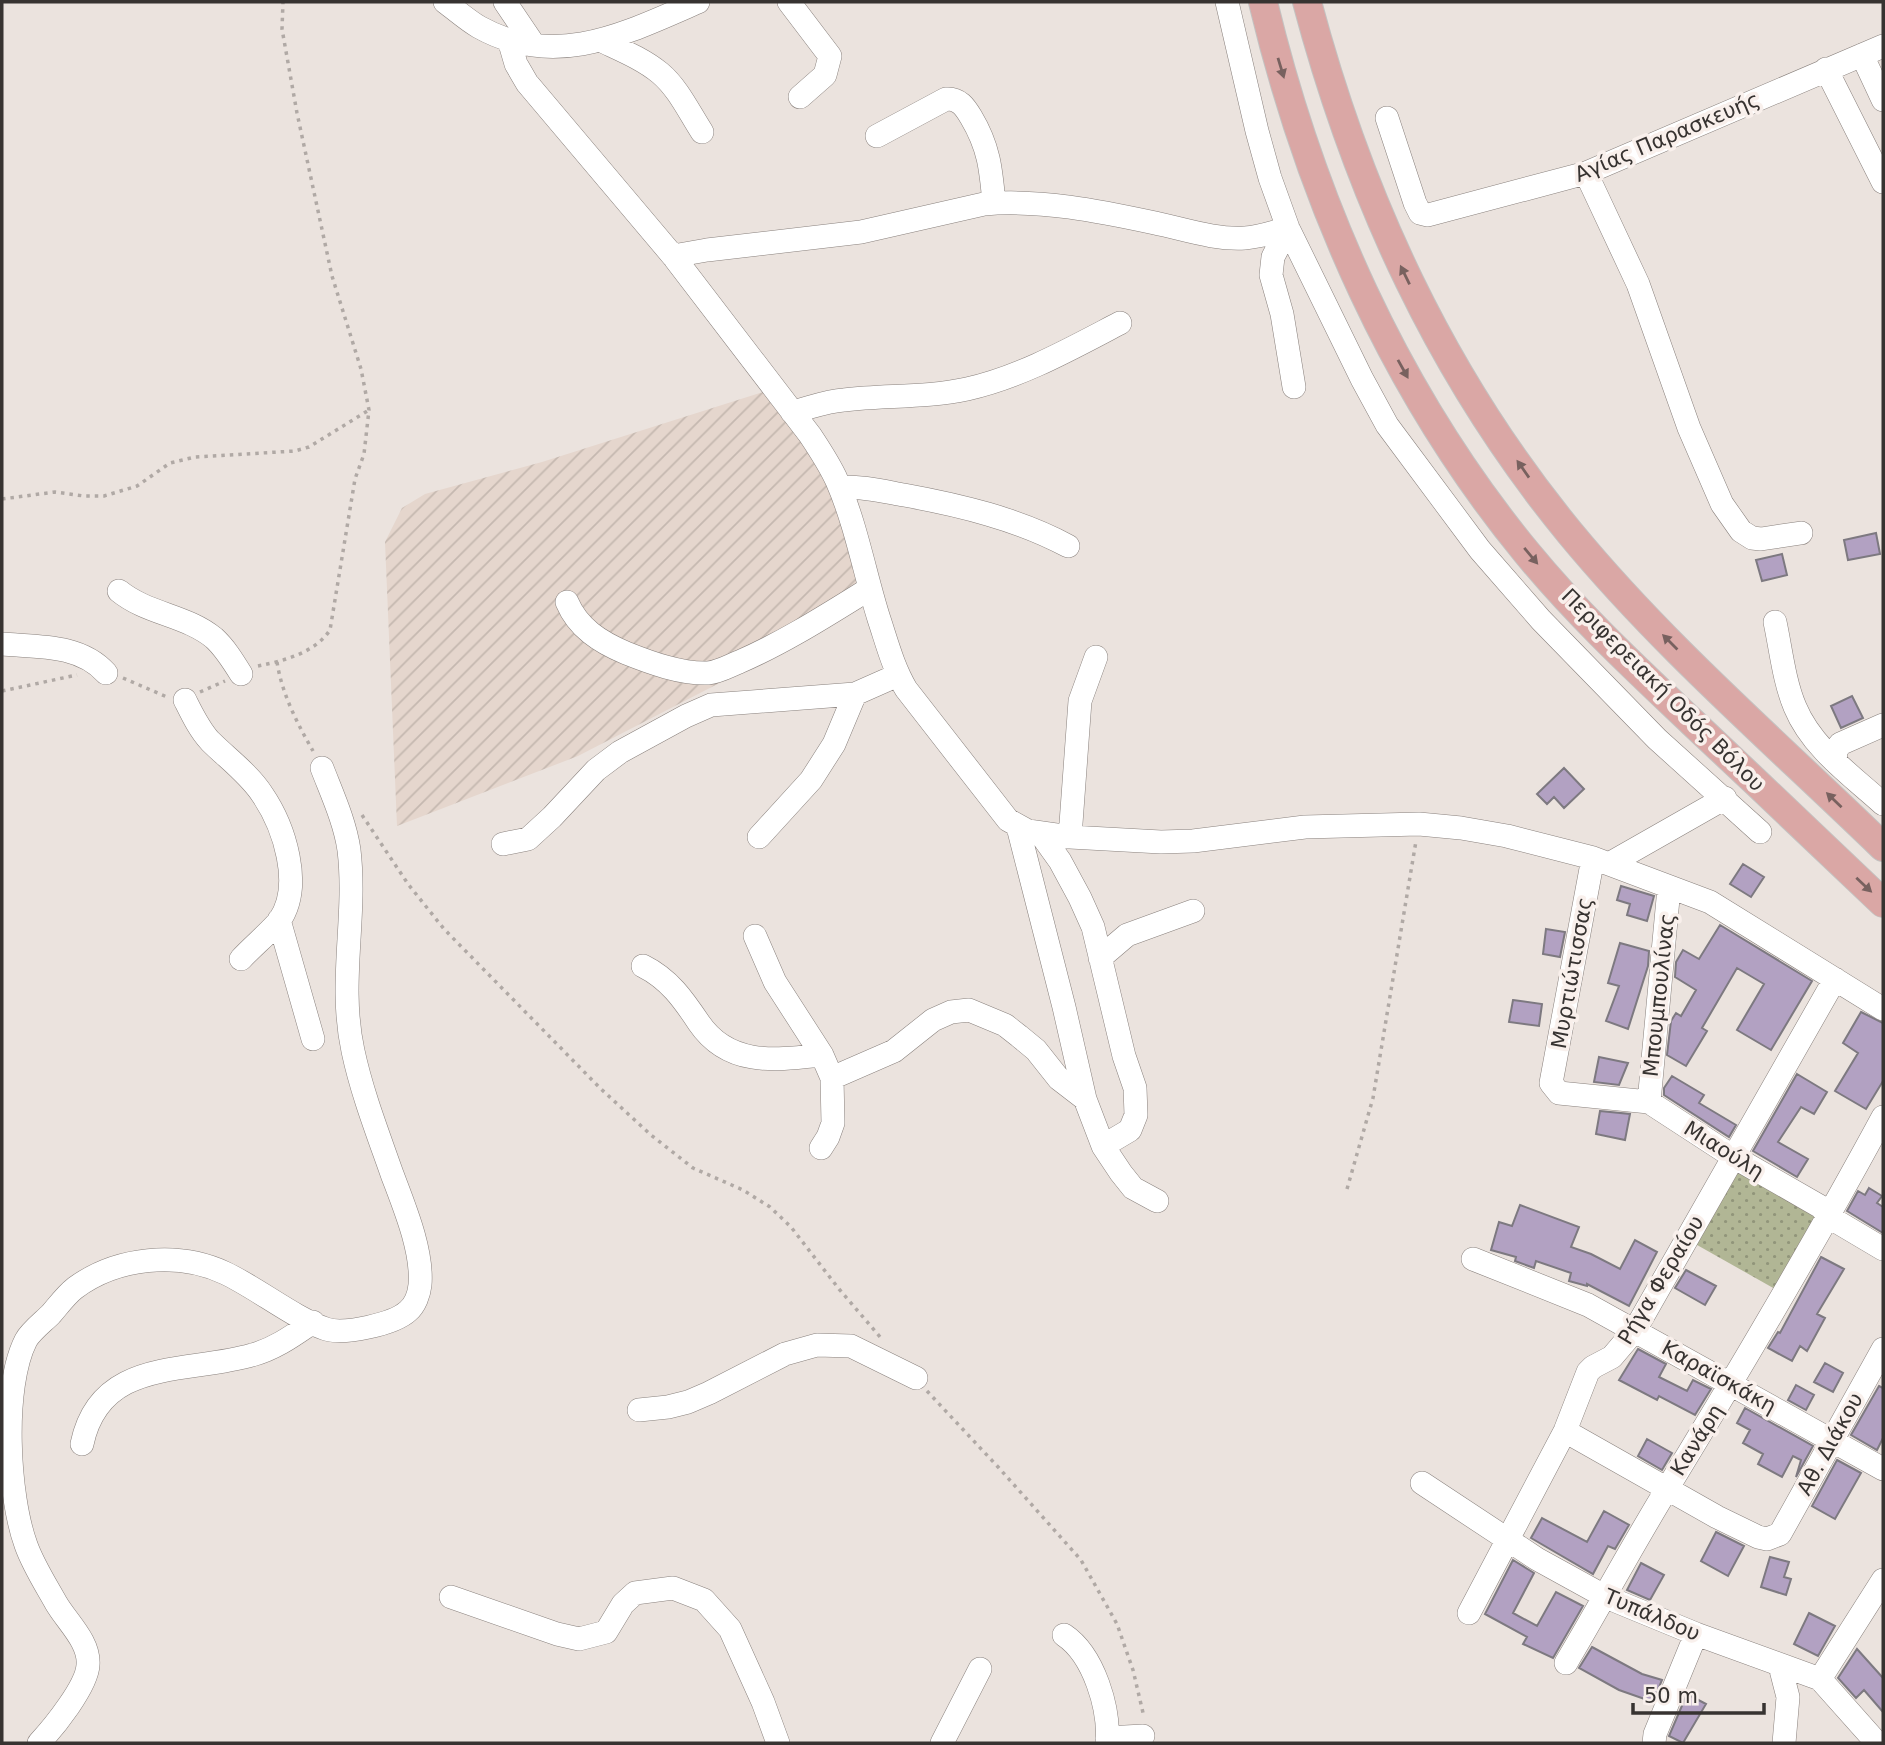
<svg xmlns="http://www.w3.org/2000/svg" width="1885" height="1745" viewBox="0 0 1885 1745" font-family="'DejaVu Sans',sans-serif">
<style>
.industrial{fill:url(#industrial-furrows)}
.park{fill:url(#park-dots)}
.building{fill:#b2a1c2;stroke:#7d7980;stroke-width:2}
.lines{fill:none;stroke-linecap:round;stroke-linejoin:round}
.minor-casing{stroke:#89817d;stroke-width:24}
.major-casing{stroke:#c3c2c1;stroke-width:30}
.path{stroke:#b0a9a5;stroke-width:3.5;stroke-dasharray:3.5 5;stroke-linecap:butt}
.minor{stroke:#fff;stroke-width:23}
.major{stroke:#daa7a5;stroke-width:28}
.oneway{fill:#78615f}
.labels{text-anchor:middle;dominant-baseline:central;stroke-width:7;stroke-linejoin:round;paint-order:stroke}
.street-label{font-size:21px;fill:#373331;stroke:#f9f0ec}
</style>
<defs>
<pattern id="industrial-furrows" width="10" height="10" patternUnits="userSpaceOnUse" patternTransform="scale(1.75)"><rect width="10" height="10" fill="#e5d6cd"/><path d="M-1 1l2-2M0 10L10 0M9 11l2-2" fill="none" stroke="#c5b8b0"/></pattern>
<pattern id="park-dots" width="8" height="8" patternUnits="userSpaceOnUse" patternTransform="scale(1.75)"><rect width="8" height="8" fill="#b1b695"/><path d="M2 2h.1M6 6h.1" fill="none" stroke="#91957a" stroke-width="1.8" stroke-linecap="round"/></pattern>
</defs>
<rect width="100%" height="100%" fill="#ebe3de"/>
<path class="industrial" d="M763,392L806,444L839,504L864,604L787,648L578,756L397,826L385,542L402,508L425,494L542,462Z"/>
<path class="park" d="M1733,1164L1818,1213L1775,1289L1690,1241Z"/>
<path class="building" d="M1876,533L1880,554L1848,560L1844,540Z
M1782,554L1787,575L1762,581L1756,560Z
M1852,696L1863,718L1841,728L1831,706Z
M1564,768L1584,789L1564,808L1554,797L1547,804L1537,794Z
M1743,864L1764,877L1751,897L1730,884Z
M1621,886L1654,896L1647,921L1627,915L1630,904L1617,900Z
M1720,925L1812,981L1771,1050L1737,1030L1764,984L1737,968L1702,1028L1707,1031L1686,1066L1667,1055L1671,1021L1676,1013L1681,1016L1696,990L1675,977L1676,962L1683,950L1699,959Z
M1546,929L1565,932L1560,957L1543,954Z
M1620,943L1649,951L1648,966L1628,1029L1606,1021L1619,986L1608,983Z
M1513,1000L1542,1004L1539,1026L1509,1022Z
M1861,1012L1883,1023V1081L1866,1109L1835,1091L1858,1053L1843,1043Z
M1599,1057L1628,1063L1619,1085L1594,1082Z
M1797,1074L1827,1092L1814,1114L1801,1107L1778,1142L1808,1159L1797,1177L1753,1151Z
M1672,1076L1704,1095L1699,1103L1736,1125L1729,1137L1664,1095V1088Z
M1600,1111L1630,1114L1625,1140L1596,1134Z
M1869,1188L1882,1196L1877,1203L1883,1207V1233L1847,1211L1858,1191L1865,1195Z
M1520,1205L1579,1227L1571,1247L1591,1254L1620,1269L1635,1240L1657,1252L1629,1306L1587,1284V1286L1569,1281L1571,1273L1536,1261L1534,1268L1515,1261L1516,1257L1491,1250L1499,1222L1512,1226Z
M1821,1257L1844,1269L1817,1314L1825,1318L1807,1351L1800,1346L1792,1361L1768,1348L1778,1332L1780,1333Z
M1686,1270L1716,1286L1705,1305L1675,1288Z
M1638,1349L1666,1364L1659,1377L1687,1391L1693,1380L1711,1389L1695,1415L1659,1396L1657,1400L1619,1380Z
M1825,1363L1843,1373L1833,1392L1814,1382Z
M1796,1385L1814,1395L1806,1410L1788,1400Z
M1879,1386L1883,1388V1438L1877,1450L1851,1435Z
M1745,1408L1813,1446L1796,1477L1801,1460L1793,1456L1782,1477L1758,1464L1763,1454L1743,1443L1750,1430L1737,1423Z
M1647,1439L1672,1453L1662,1470L1638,1456Z
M1837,1460L1861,1473L1835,1519L1812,1506Z
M1604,1511L1629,1525L1615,1549L1608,1546L1593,1574L1531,1538L1542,1518L1587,1542Z
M1716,1532L1744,1546L1728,1576L1701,1561Z
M1770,1557L1789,1562L1784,1577L1791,1579L1786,1595L1761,1587Z
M1513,1560L1534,1573L1513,1613L1537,1626L1556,1592L1583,1606L1553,1658L1523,1644L1527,1637L1485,1614Z
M1641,1563L1664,1575L1650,1600L1627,1590Z
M1809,1613L1835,1626L1818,1656L1794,1644Z
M1592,1647L1642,1674L1662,1680L1653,1702L1619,1690L1579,1668Z
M1857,1649L1883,1678V1712L1864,1690L1856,1698L1838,1678Z
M1687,1694L1706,1704L1683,1743L1669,1736Z"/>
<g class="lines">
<defs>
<path id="minor" d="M445,2C456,10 467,20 479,27C556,70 626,33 698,2
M505,2L534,45
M789,2L830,56L825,75L800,97
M1227,2L1257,131L1270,178L1288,228L1362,379L1387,425L1480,550L1541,620L1657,739L1760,832
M509,40L516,64L527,83L673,256L810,435C820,450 830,465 837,481C856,524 865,575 879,619C887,643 893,667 906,689L1008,820L1028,831L1070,837L1161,842L1193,841L1305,827L1419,824L1461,828L1507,836L1593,858L1710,902L1883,1009
M602,41C621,50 643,59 660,73C678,88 689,112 702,132
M1862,55L1883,100
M1826,69L1883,182
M1387,118L1415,203L1420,213L1428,215L1586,173L1883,46
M877,136L946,99C959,98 965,107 971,117C989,147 991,169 994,203
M1586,173L1638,284L1689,428L1722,504L1741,531L1752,538L1761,539L1801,533
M1288,228L1273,257L1271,275L1282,314L1294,387
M673,256L707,250L861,232L984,204C1040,199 1099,211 1155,223C1184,229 1215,240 1245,238C1260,237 1274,232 1288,228
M792,412C809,408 827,401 844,400C885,395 926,398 967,389C1021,377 1072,348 1120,323
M840,487C861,486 882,491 904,495C959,505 1018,519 1068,546
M119,591C147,614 186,615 214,638C225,648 233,661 241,674
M567,602C578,628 600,642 626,653C651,663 681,674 708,673C719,672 729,666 739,662C785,642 827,615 869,589
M1775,622C1781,650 1784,681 1795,707C1812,748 1851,775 1883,804
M2,644C38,647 80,644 106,673
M185,700C192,714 199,729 210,741C227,758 249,774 262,794C284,826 304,886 279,921C271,931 251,948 241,959
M1835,761L1836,751L1840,744L1883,725
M1018,827L1064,1007L1085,1099L1103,1146L1121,1173L1133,1188L1157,1201
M1040,833L1060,861L1080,898L1093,927L1124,1056L1135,1088L1136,1115L1130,1130L1103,1146
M759,837L811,780L834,744L855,694
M1070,837L1080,701L1096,657
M503,844L528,839L552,817L596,770L620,752L686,716L711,705L855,694L898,675
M1593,858L1551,1083L1559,1093L1649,1102L1732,1156L1821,1207L1829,1217L1883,1249
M1609,864L1725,798
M279,920L313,1039
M755,936L775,982L822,1055L832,1078L833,1123L828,1137L821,1148
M1100,958L1127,935L1193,911
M643,966C669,979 683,999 699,1023C729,1067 776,1060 822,1055
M832,1078L894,1051L933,1020L951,1012L969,1010L1005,1025L1019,1036L1036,1050L1059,1079L1085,1099
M1649,1102L1669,888
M1473,1259L1588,1305L1883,1469
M639,1410L668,1407L688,1402L709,1393L785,1354L817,1345L851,1346L916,1378
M1565,1431L1717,1517L1758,1537L1767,1539L1780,1534L1883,1349
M82,1444C100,1357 187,1374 252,1355C275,1349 294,1335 313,1322
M1422,1483L1537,1559L1606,1597L1696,1634L1820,1679L1877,1743
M451,1597L557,1634L579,1639L606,1632L623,1604L635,1593L673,1588L704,1600L730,1629L763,1702L778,1743
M1469,1613L1565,1431L1588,1372L1593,1367L1612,1357L1635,1330L1835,979
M1064,1635C1094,1655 1110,1709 1107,1743
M1566,1663C1600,1606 1632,1546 1667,1489C1742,1366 1815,1243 1883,1117
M1780,1666L1788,1697L1784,1743
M1820,1679L1883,1580
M1107,1738L1143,1736
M39,1743C54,1727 87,1686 88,1665C90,1642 67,1622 56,1603C46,1585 33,1565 26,1545C8,1496 2,1387 26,1340C31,1331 43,1322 51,1314C58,1306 66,1295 75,1288C117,1257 178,1251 225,1273C257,1288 294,1318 326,1329C344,1335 394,1324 408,1311C415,1305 419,1294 420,1285C423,1251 404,1206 392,1174C378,1134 362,1093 353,1051C338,982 357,918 349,850C345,822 332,794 322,768
M942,1743L980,1669
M1654,1743L1655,1734L1696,1634"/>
<path id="major" d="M1263,2C1311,202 1396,394 1527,553C1577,614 1635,668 1692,722C1756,782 1819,842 1883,903
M1307,2C1359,197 1441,376 1570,533C1664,647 1777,744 1883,847"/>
</defs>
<use href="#minor" class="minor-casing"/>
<use href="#major" class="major-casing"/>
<path class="path" d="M2,499L55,492L84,496H104L137,486L170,463L195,457L295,451L309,447L369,410
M277,662C282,694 297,723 313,751
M258,666C283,661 315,653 330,630L355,479L364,454L369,410L361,369L332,276L297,113L282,29L283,2
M123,678L167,697
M2,691L77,675
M200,692L225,681
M362,815L408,884L444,929L601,1089L651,1135L693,1168L743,1190L770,1207L791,1227L839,1289L881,1338
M1347,1189L1373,1098L1416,841
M927,1391L999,1468L1081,1560L1117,1624L1133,1670L1144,1717"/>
<use href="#minor" class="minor"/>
<use href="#major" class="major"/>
</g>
<defs><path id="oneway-solid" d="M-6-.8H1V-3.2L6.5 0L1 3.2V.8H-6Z" transform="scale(1.75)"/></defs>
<g class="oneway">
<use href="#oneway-solid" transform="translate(1281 68) rotate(73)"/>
<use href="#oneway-solid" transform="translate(1405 275) rotate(-116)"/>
<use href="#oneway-solid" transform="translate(1403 369) rotate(61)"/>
<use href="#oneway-solid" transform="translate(1523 469) rotate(-125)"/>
<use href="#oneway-solid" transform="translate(1531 556) rotate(50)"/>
<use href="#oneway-solid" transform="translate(1670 642) rotate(-135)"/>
<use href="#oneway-solid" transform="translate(1834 800) rotate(-136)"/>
<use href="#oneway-solid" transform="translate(1864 885) rotate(43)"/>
</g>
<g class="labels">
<g class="street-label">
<text transform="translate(1667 137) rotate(-23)">Αγίας Παρασκευής</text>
<text transform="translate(1663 690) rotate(45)">Περιφερειακή Οδός Βόλου</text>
<text transform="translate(1572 973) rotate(-80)">Μυρτιώτισσας</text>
<text transform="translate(1659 995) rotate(-84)">Μπουμπουλίνας</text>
<text transform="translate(1724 1150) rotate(32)">Μιαούλη</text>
<text transform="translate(1661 1280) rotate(-59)">Ρήγα Φεραίου</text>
<text transform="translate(1719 1377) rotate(29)">Καραϊσκάκη</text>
<text transform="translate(1697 1440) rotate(-58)">Κανάρη</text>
<text transform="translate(1830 1444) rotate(-61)">Αθ. Διάκου</text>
<text transform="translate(1652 1615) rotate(23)">Τυπάλδου</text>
</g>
</g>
<rect width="1885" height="1745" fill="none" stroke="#373331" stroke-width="7"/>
<path d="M1633 1703v10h131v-10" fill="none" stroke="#373331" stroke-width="3.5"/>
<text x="1644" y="1703" font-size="21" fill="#373331" stroke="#f9f0ec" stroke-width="5" paint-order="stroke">50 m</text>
</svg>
